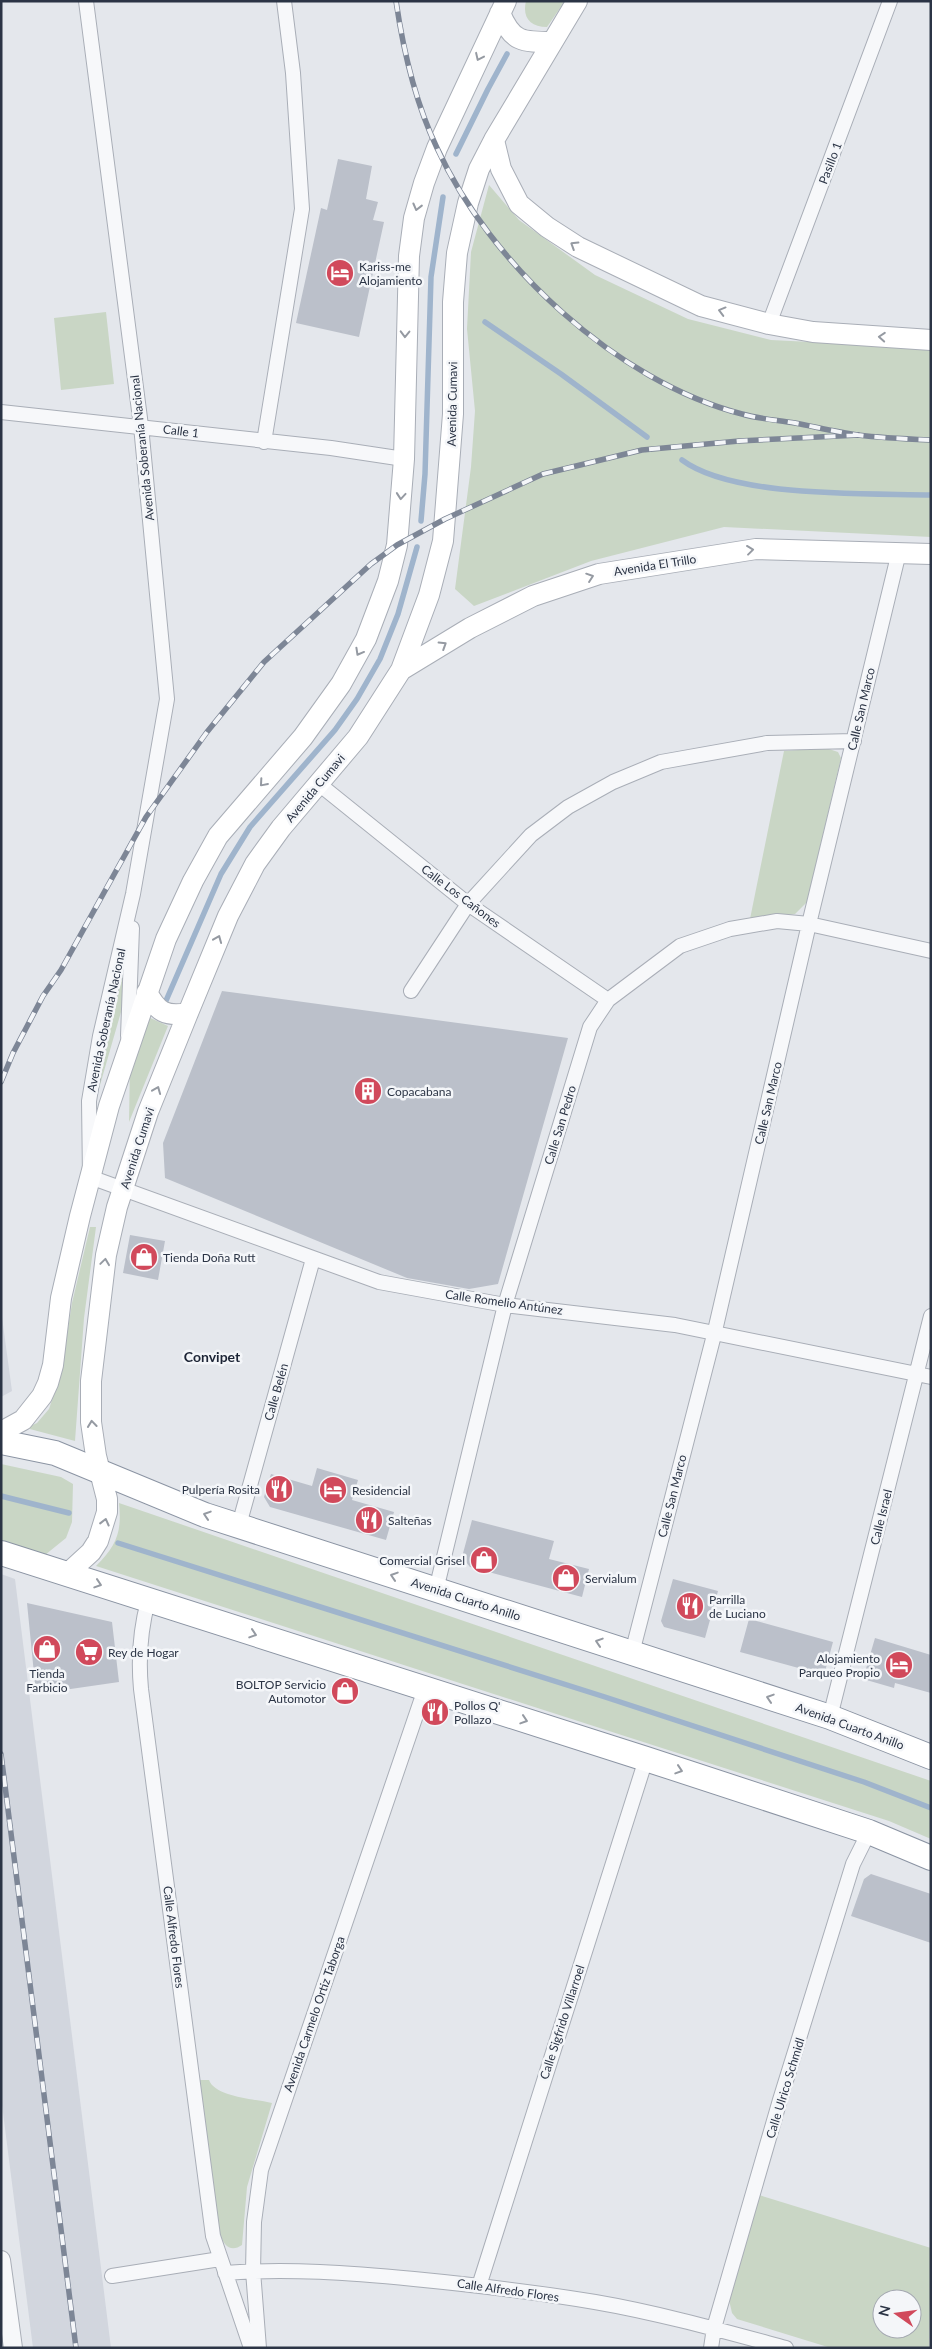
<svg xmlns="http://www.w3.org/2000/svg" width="932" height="2349" viewBox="0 0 932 2349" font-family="Lato,sans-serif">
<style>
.built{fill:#d2d6de}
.green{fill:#c9d6c5;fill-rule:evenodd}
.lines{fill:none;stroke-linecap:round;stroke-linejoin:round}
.stream{stroke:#9fb4cc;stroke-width:5.5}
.building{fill:#bbc0ca}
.minor-casing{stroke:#a9aeb7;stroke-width:16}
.tertiary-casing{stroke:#a9aeb7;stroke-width:20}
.secondary-casing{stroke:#a9aeb7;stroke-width:22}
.trunk-casing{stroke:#8b94a3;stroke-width:26}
.minor{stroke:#f7f8fa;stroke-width:14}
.tertiary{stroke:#f7f8fa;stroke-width:18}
.secondary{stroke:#fff;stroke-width:20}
.trunk{stroke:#fff;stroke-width:24}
.rail-casing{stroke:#7d8696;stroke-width:5.5}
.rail{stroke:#f4f6f9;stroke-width:4;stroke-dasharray:11;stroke-linecap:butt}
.oneway{stroke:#959aa2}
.labels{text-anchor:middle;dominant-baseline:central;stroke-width:5;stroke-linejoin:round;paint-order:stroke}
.street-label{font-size:12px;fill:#2b3445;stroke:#f4f6f9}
.poi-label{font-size:12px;fill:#2b3445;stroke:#f4f6f9;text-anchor:start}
.neighbourhood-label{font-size:14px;font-weight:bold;fill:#1d2536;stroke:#f4f6f9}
</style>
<rect width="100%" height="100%" fill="#e4e7ec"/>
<path class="built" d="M1,1310L12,1391L1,1397Z
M1,1574L15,1579L111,2348H33L1,2097Z"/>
<path class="green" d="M526,1H565L547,27C530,27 522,17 526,1Z
M489,185L519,220L595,275L688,319L771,340L931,348V537L724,527L591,561L474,606L455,589L471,467L475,411L467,329L471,252Z
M106,312L114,384L61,390L54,318Z
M826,748L838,752L841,758L807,902L795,914L750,919L784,751Z
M124,953L123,1005L96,1099Z
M146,1016L168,1026L129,1122L130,1063Z
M90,1227H96L84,1318L75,1441L26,1428L37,1423L49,1409L54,1394L64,1354L72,1303Z
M1,1464L61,1477L73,1484L72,1522L66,1538L45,1555L1,1544Z
M119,1503L931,1781V1839L889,1821L96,1566C117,1545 122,1532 119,1503Z
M199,2080H209C215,2097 255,2099 272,2103L247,2187L242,2245C236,2249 230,2250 225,2244C210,2222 203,2112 199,2080Z
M759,2195L931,2248L929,2348H831L737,2319L732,2313L729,2300ZM882,2299H912V2329H882Z"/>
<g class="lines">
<path class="stream" d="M456,154L488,89L507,54
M485,322L561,374L647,437
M682,460C733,498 866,493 931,495
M421,521L425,474L431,277L443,197
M165,1003L221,874L250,827L335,730L357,699L380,659L398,614L417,547
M1,1496L69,1513
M118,1543L605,1697L864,1782L931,1808"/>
</g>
<path class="building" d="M338,159L372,166L366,199L378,202L373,220L384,222L359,337L296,323L321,208L327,210Z
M222,991L568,1038L498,1284L469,1289L407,1278L165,1178L163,1143Z
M130,1235L165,1241L158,1280L123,1273Z
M317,1468L358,1480L352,1500L394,1512L386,1540L270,1507L264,1497L271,1474L312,1486Z
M472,1520L554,1541L549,1559L589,1569L582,1597L470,1567L462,1557Z
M673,1579L718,1591L705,1638L664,1627L661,1621Z
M27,1603L112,1622L119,1682L36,1694Z
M749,1619L833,1642L824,1675L740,1652Z
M875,1638L931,1655V1693L895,1683L894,1688L863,1679Z
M871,1874L931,1894V1943L851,1916L864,1879Z"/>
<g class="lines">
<defs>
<path id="minor" d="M86,1L141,426L167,699L133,894L100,1036L89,1101L90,1177L379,1282L505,1305L675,1325L931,1377
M769,324L890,1
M1,412L331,448L404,459
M264,442L302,209L293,73L284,1
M319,784L468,904L608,1000
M411,991L468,904L531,835L568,807L613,782L661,762L767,743L854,741
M128,1036L132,928
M239,1525L313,1259
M436,1590L505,1305L590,1027L608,1000L680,946L730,929L777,921L809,924L931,951
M148,1601C140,1631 138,1657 141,1689L213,2236L251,2348
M632,1653L714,1335L809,924L899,552
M830,1717L931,1316
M225,2273C288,2268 351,2273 414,2279C475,2285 535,2292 595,2302C659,2313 723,2331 786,2348
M112,2276L220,2259
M479,2286L646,1759
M259,2348L253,2271L254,2222L261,2170L425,1689
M711,2348L714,2328L780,2100L853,1864L869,1832"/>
<path id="tertiary" d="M1,2260L13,2348"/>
<path id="secondary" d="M500,13C512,42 522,42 552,42
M494,140L501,169L519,204L547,227L578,247L701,306L769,324L813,332L931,340
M401,670L470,628L533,596L599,574L756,549L931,554
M147,992C157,1012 166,1017 188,1013
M1,1432L23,1420L42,1396L48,1383L53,1365L61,1298L80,1216L109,1106L166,939L193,881L218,836L303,737L341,684L366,639L388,581L397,545L404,459L409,256L414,218L424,183L437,148L506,1
M67,1574L91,1552L98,1541L107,1512V1499L96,1456L91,1422V1381L106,1255L117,1207L148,1112L188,1013L228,916L255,864L281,828L358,737L401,670L429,595L443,541L453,414V302L457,253L468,203L479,169L494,140L577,1"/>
<path id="trunk" d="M1,1442L55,1453L205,1515L830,1717L931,1757
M1,1553L646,1759L869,1832L931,1858"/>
</defs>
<use href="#minor" class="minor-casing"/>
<use href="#tertiary" class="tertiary-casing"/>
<use href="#secondary" class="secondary-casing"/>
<use href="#trunk" class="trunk-casing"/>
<use href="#minor" class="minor"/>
<use href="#tertiary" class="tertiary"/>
<use href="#secondary" class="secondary"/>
<use href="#trunk" class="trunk"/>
<defs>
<path id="rail" d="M396,1C403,49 416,104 437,148C490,264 617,382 742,414C759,419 777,420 795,423C816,427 837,432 858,435C882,438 907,439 931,440
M1,1082L13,1053L43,996L61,970L146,817L207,732L264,662L371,564L397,545L445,519L543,474L642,450L739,441L859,435
M1,1754L76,2348"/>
</defs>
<use href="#rail" class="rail-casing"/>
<use href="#rail" class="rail"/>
</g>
<defs><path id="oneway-chevron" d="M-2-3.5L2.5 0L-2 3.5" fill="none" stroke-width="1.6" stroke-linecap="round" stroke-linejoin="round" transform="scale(1.25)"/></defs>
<g class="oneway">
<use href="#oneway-chevron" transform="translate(479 57) rotate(115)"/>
<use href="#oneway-chevron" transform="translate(417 207) rotate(104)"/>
<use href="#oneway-chevron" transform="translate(574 245) rotate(-148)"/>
<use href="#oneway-chevron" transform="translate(722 311) rotate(-165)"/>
<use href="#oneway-chevron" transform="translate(405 334) rotate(91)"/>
<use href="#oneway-chevron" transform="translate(882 337) rotate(-176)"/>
<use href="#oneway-chevron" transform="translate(401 496) rotate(95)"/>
<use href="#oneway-chevron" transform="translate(750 550) rotate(-7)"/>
<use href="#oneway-chevron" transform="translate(590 577) rotate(-19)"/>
<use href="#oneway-chevron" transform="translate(443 645) rotate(-32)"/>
<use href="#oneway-chevron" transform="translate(359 652) rotate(119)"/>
<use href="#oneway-chevron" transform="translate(263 783) rotate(131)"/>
<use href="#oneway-chevron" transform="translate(218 939) rotate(-68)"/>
<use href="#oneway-chevron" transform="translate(157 1090) rotate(-68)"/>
<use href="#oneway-chevron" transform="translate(105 1262) rotate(-82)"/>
<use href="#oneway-chevron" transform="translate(92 1424) rotate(-96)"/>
<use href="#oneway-chevron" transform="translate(207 1515) rotate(-162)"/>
<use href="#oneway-chevron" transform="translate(105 1522) rotate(-76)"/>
<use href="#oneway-chevron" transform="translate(394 1576) rotate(-162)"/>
<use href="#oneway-chevron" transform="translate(98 1584) rotate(18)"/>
<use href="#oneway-chevron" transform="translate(253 1634) rotate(18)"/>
<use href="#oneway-chevron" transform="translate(599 1642) rotate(-162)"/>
<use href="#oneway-chevron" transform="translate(770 1698) rotate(-162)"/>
<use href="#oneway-chevron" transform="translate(524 1720) rotate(18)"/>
<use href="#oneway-chevron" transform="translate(679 1770) rotate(18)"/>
</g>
<defs>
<symbol id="hotel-disc" viewBox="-11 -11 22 22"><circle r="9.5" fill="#d1495b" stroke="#f4f6f9"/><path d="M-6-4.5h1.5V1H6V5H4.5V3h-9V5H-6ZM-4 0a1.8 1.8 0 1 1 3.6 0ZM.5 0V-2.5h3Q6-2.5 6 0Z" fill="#fff"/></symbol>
<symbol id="building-disc" viewBox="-11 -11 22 22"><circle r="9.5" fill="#d1495b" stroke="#f4f6f9"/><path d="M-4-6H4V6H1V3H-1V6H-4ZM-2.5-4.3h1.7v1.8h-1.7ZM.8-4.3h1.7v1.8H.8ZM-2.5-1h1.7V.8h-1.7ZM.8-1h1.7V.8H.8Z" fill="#fff"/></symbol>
<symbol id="shop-disc" viewBox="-11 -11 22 22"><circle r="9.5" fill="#d1495b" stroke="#f4f6f9"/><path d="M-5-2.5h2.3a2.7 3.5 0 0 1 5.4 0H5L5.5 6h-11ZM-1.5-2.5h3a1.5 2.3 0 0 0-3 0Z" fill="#fff"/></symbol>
<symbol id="restaurant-disc" viewBox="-11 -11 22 22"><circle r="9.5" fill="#d1495b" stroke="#f4f6f9"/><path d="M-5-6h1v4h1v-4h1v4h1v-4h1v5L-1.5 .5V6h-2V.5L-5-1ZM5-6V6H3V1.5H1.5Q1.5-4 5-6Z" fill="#fff"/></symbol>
<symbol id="supermarket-disc" viewBox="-11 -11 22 22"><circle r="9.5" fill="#d1495b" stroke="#f4f6f9"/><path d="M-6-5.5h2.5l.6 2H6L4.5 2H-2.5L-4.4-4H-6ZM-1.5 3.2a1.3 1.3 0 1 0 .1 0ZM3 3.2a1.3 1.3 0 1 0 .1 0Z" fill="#fff"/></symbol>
</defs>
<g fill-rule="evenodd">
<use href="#hotel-disc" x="324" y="257" width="32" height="32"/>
<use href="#building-disc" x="352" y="1075" width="32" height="32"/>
<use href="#shop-disc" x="128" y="1241" width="32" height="32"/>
<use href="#restaurant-disc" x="263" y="1473" width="32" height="32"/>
<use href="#hotel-disc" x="317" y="1474" width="32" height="32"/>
<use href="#restaurant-disc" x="353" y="1504" width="32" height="32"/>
<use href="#shop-disc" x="468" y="1544" width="32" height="32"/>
<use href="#shop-disc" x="550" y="1562" width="32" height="32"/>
<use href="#restaurant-disc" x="674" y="1590" width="32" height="32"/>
<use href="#shop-disc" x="31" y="1633" width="32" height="32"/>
<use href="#supermarket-disc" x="73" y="1636" width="32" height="32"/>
<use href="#hotel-disc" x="883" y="1649" width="32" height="32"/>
<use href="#shop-disc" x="329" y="1675" width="32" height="32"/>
<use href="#restaurant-disc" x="419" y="1696" width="32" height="32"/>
</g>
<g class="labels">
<g class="street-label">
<text transform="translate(830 163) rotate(-69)">Pasillo 1</text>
<text transform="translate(452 404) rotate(-89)">Avenida Cumavi</text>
<text transform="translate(181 431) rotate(7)">Calle 1</text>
<text transform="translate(142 448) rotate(-96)">Avenida Soberanía Nacional</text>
<text transform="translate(655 565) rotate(-9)">Avenida El Trillo</text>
<text transform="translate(861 709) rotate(-77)">Calle San Marco</text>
<text transform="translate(315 788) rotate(-50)">Avenida Cumavi</text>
<text transform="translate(461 896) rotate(37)">Calle Los Cañones</text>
<text transform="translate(106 1020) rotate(-78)">Avenida Soberanía Nacional</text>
<text transform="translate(768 1103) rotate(-77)">Calle San Marco</text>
<text transform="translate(560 1125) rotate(-73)">Calle San Pedro</text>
<text transform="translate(137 1148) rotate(-72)">Avenida Cumavi</text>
<text transform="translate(504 1302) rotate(8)">Calle Romelio Antúnez</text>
<text transform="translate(276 1392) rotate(-74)">Calle Belén</text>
<text transform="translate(672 1496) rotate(-76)">Calle San Marco</text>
<text transform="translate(881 1517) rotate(-76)">Calle Israel</text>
<text transform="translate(466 1599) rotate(18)">Avenida Cuarto Anillo</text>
<text transform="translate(850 1726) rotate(20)">Avenida Cuarto Anillo</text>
<text transform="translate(174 1937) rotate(83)">Calle Alfredo Flores</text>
<text transform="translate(314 2014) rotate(-71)">Avenida Carmelo Ortiz Taborga</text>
<text transform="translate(562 2022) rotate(-72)">Calle Sigfrido Villarroel</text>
<text transform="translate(785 2088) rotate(-73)">Calle Ulrico Schmidl</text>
<text transform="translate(508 2290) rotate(8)">Calle Alfredo Flores</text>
</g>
<g class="poi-label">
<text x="359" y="266">Kariss-me<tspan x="359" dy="14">Alojamiento</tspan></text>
<text x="387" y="1091">Copacabana</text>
<text x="163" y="1257">Tienda Doña Rutt</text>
<text x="260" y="1489" text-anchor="end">Pulpería Rosita</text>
<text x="352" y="1490">Residencial</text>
<text x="388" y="1520">Salteñas</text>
<text x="465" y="1560" text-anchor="end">Comercial Grisel</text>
<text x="585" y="1578">Servialum</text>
<text x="709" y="1599">Parrilla<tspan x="709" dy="14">de Luciano</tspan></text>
<text x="108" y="1652">Rey de Hogar</text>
<text x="880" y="1658" text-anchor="end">Alojamiento<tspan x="880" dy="14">Parqueo Propio</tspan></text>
<text x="47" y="1673" text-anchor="middle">Tienda<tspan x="47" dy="14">Farbicio</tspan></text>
<text x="326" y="1684" text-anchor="end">BOLTOP Servicio<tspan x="326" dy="14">Automotor</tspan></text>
<text x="454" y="1705">Pollos Q'<tspan x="454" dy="14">Pollazo</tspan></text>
</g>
<g class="neighbourhood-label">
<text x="212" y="1356">Convipet</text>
</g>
</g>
<rect width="932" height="2349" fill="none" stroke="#2b3445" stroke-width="5"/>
<g transform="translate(897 2314) rotate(284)"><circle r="24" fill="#f4f6f9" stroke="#a4a8b1"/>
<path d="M0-4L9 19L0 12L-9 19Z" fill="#d1495b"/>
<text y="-8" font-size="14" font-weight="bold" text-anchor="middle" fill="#2b3445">N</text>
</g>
</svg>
